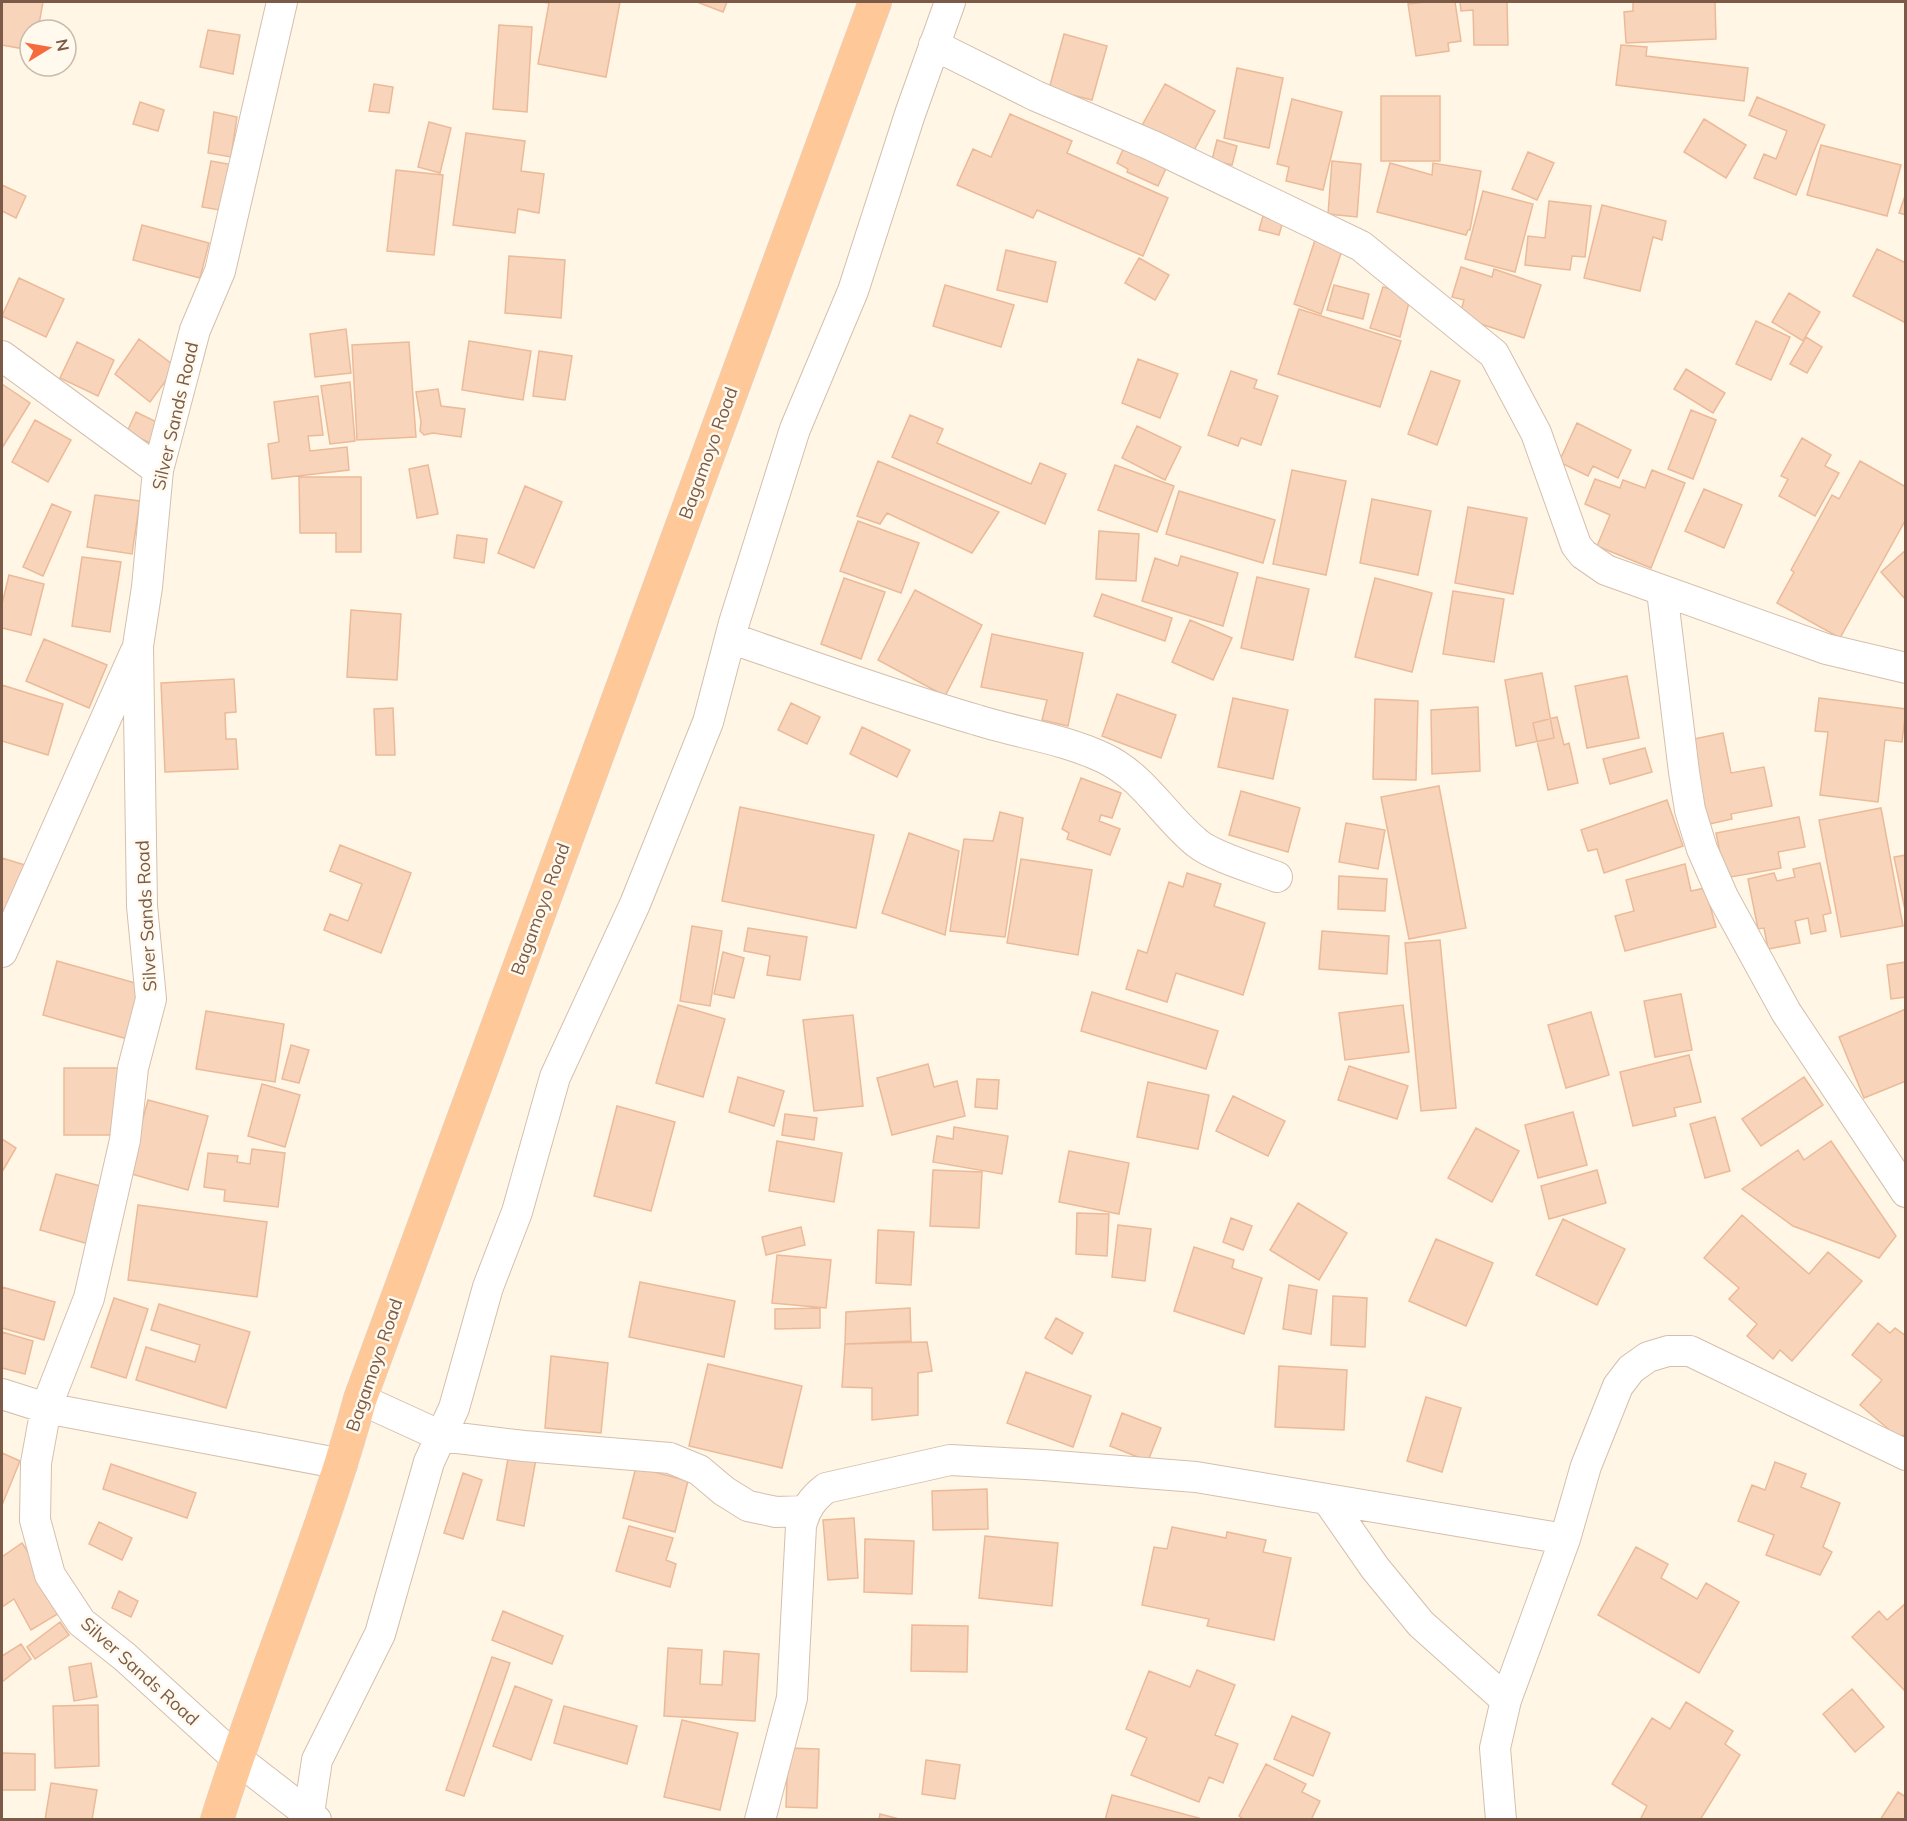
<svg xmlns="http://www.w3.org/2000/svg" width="1907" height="1821" viewBox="0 0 1907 1821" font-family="Mulish,sans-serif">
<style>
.building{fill:#f7d4ba;stroke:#ecba98;stroke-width:1.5}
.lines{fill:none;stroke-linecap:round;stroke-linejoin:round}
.minor-casing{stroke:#d5bfad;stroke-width:32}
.trunk-casing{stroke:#ddd4cf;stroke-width:34}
.minor{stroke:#fff;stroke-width:30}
.trunk{stroke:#ffc899;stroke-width:33}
.labels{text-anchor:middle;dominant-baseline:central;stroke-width:5;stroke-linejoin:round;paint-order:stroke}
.street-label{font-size:18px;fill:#7b5b47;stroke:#fff9ee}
</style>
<rect width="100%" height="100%" fill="#fff6e6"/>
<path class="building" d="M2,2H43L38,30H30V50L2,45Z
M542,2H620L606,77L538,64L549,3Z
M697,2H727L723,12Z
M1426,2H1455L1461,41L1448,43L1449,51L1416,56L1408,4Z
M1460,2H1507L1508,45H1474L1473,10L1461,11Z
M1633,2H1715L1716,39L1626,43L1624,12L1633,11Z
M499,25L532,27L527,112L493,109Z
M208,30L240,35L233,74L200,67Z
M1064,34L1107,46L1092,100L1049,89Z
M1621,45L1647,47L1646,56L1748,68L1744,101L1616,85Z
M1237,68L1283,78L1269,148L1224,138Z
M374,84L393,87L389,113L369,111Z
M1165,84L1215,111L1191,156L1140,129Z
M1381,96H1440V161H1381Z
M1757,97L1825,125L1796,195L1754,178L1764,154L1776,159L1787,131L1749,115Z
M1292,99L1342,112L1323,190L1286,181L1289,167L1277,164Z
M140,102L164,110L158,131L133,124Z
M214,112L237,117L231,157L208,153Z
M1010,114L1072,141L1067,153L1168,198L1143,256L1037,210L1033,218L957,185L973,149L991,157Z
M1704,119L1746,145L1726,178L1684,152Z
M429,122L451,128L440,173L418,167Z
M466,133L525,141L521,171L544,174L539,213L518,209L515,233L453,225Z
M1217,140L1237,146L1232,165L1212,160Z
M1125,145L1168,164L1158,186L1127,172L1128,169L1117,163Z
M1821,145L1901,165L1887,216L1807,195Z
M1528,152L1554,163L1537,200L1512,189Z
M211,161L234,165L225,211L202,207Z
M1332,161L1361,164L1357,217L1328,214Z
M1390,163L1432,175L1433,163L1481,171L1470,230H1468L1466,235L1377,212Z
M396,170L443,175L434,255L387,251Z
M2,185L26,196L16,218L2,211Z
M1483,191L1533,204L1515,272L1465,259Z
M1906,193V215L1899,213Z
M1549,201L1591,206L1585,257L1572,256L1570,270L1525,265L1528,236L1545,238Z
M1602,205L1666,221L1662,240L1653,237L1640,291L1584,278Z
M1263,216L1283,221L1279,235L1259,230Z
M142,225L209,243L200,278L133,260Z
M1317,234L1344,244L1321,314L1294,304Z
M1877,249L1906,263V323L1853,296Z
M1006,250L1056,262L1047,302L997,290Z
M509,256L565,260L561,318L505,313Z
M1139,258L1169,275L1155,300L1125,283Z
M1461,267L1492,277L1494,269L1541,285L1524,338L1459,317L1464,300L1452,297Z
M19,278L64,299L46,337L2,316Z
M945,285L1014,305L1001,347L933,326Z
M1334,285L1369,294L1363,319L1327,310Z
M1383,287L1411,295L1400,337L1370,328Z
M1789,293L1820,312L1803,341L1772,322Z
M1299,309L1401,341L1380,407L1278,374Z
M1756,321L1790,337L1771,380L1736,364Z
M346,329L351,373L315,377L310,334Z
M1806,337L1822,347L1807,373L1790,364Z
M139,339L176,367L150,402L115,374Z
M469,341L531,351L523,400L462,390Z
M77,342L114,360L98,396L60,378Z
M409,342L416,437L357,440L352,345Z
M539,351L572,356L565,400L533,396Z
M1138,359L1178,374L1160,418L1122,403Z
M1686,369L1725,393L1713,413L1674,389Z
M1231,371L1257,380L1254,388L1278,396L1261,445L1241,438L1238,446L1208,435Z
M1431,371L1460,381L1437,445L1408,434Z
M350,382L355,441L330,444L321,386Z
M2,384L30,403L2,448Z
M438,389L441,406L465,409L461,437L433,433L424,435L420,431L421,422L416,392Z
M318,396L323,435L308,436L310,451L347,447L349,470L272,479L268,444L279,442L274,402Z
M1691,410L1716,420L1693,479L1668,469Z
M136,412L161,424L152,444L127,432Z
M910,415L943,429L937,443L1031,484L1040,463L1066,474L1045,524L892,457Z
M35,420L71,440L48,482L12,462Z
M1577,423L1631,450L1618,478L1593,466L1588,476L1559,462Z
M1137,426L1181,447L1165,480L1122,458Z
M1802,438L1831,455L1825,466L1839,473L1815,516L1779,496L1788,479L1781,476Z
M878,461L999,512L972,553L887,513L880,524L857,516Z
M1860,461L1906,487V519L1840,638L1777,603L1794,572L1791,570L1832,495L1839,499Z
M428,465L438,514L417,518L409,469Z
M1115,465L1174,486L1157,532L1098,510Z
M1292,470L1346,481L1326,575L1273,564Z
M1652,470L1685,483L1651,568L1597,546L1610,515L1585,504L1595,479L1620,488L1623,480L1645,488Z
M299,477H361V552H336V533H300Z
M525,486L562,502L534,568L498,553Z
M1704,489L1742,505L1724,548L1685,531Z
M1179,491L1275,520L1263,563L1166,534Z
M95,495L140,501L132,554L87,547Z
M1372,499L1431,511L1418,575L1360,563Z
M52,504L71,512L43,576L23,567Z
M1468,507L1527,518L1513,594L1455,583Z
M858,521L919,543L901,593L840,571Z
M1099,531L1139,534L1136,581L1096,579Z
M457,535L487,539L484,563L454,558Z
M1906,550V600L1881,572Z
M1181,556L1238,573L1223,626L1142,601L1155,558L1178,566Z
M82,557L121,562L110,632L72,626Z
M9,575L44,584L31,635L2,628V604Z
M1257,577L1309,589L1293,660L1241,648Z
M844,578L885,592L861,659L821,644Z
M1375,578L1432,593L1412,672L1355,657Z
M915,590L982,625L945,696L878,660Z
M1453,591L1504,599L1494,662L1443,654Z
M1102,594L1172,618L1165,641L1094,616Z
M351,610L401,614L397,680L347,677Z
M1190,620L1232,638L1213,680L1172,662Z
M992,634L1083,653L1068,726L1042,720L1047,700L981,687Z
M44,639L107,665L89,708L26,681Z
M1542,673L1554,738L1516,746L1505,680Z
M1627,676L1639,738L1587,748L1575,686Z
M234,679L236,712L225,713L226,739H236L238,769L165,772L161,683Z
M2,685L63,704L48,755L2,741Z
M1117,694L1176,715L1161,758L1102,736Z
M1233,698L1288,710L1273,779L1218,767Z
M1819,698L1906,709L1902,742L1885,740L1878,802L1820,795L1828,732L1815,731Z
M1375,699L1418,701L1416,780L1373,779Z
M791,703L820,717L807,744L778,730Z
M1478,707L1480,771L1432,774L1431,710Z
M393,708L395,755H376L374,709Z
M1557,717L1564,745L1569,743L1578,783L1548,790L1533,723Z
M862,727L910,750L897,777L850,754Z
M1723,733L1731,773L1764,767L1772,806L1731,814L1732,819L1705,825L1689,740Z
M1645,748L1652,772L1610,784L1603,759Z
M1081,778L1121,793L1112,818L1101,815L1099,821L1120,829L1110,855L1067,839L1069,833L1062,829Z
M1439,786L1466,928L1409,939L1381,797Z
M1241,791L1300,808L1288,852L1229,835Z
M1667,800L1683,846L1604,873L1597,849L1588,851L1581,830Z
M740,807L874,835L856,928L722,901Z
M1881,808L1903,926L1841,937L1819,820Z
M1000,812L1023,818L1005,937L950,931L964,839L993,841Z
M1799,817L1805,847L1778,852L1781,868L1725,878L1716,833Z
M1346,823L1385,830L1378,869L1339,862Z
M909,833L959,851L945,935L882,913Z
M340,845L411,873L381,953L324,930L330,914L348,921L362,884L330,871Z
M1906,855V915L1894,857Z
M2,858L25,865L9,918L2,916Z
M1021,859L1092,870L1078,955L1007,943Z
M1820,863L1831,913L1823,915L1826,931L1811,934L1808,918L1795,921L1800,943L1768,949L1764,928L1758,929L1748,879L1774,873L1777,881L1795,877L1793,869Z
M1685,864L1691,891L1705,888L1716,927L1625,951L1615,916L1634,911L1626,880Z
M1187,873L1221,884L1214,906L1265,923L1243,995L1176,973L1167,1002L1126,989L1138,950L1147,953L1169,882L1183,887Z
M1339,876L1387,879L1385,911L1338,909Z
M692,926L722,931L710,1006L680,1001Z
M748,928L807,937L800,980L767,975L770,956L744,951Z
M1322,931L1389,936L1387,974L1319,969Z
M1440,940L1456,1108L1421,1111L1405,943Z
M723,952L744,958L734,998L714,994Z
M57,961L146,986L131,1040L43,1015Z
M1906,962V997L1891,999L1887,965Z
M1092,992L1218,1031L1206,1069L1081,1031Z
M1681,994L1692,1050L1655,1057L1644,1001Z
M678,1005L725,1019L703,1097L656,1083Z
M1403,1005L1409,1052L1345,1060L1339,1013Z
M1906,1009V1081L1864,1098L1839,1037Z
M206,1011L284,1024L275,1082L196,1069Z
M1591,1012L1609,1075L1566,1088L1548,1025Z
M853,1015L863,1106L814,1111L803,1020Z
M291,1045L309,1050L299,1083L282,1079Z
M1689,1055L1701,1102L1674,1108L1676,1116L1633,1126L1620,1072Z
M928,1064L934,1087L957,1081L965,1116L892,1135L877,1078Z
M1349,1066L1408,1086L1397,1119L1338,1100Z
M64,1068H121V1135H64Z
M738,1077L784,1091L774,1126L729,1112Z
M1804,1077L1823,1105L1761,1146L1742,1119Z
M977,1079L999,1080L997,1109L975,1107Z
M1148,1082L1209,1095L1198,1149L1137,1137Z
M262,1084L300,1095L285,1147L248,1136Z
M1233,1096L1285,1121L1268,1156L1216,1131Z
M148,1100L208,1116L188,1190L128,1173Z
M617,1106L675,1122L651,1211L594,1196Z
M1573,1112L1587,1165L1538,1178L1525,1125Z
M785,1114L817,1118L814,1140L782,1135Z
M1715,1117L1730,1171L1705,1178L1690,1124Z
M954,1127L1008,1136L1002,1174L933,1162L937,1136L953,1139Z
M1476,1128L1519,1151L1492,1202L1448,1178Z
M2,1139L16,1148L2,1172Z
M777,1141L842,1153L834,1202L769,1191Z
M1831,1141L1896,1236L1879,1258L1793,1226L1742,1189L1798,1150L1804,1160Z
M252,1149L285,1153L278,1207L224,1201L225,1190L204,1187L208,1153L238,1156L237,1162L250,1164Z
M1069,1151L1129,1163L1119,1214L1059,1202Z
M933,1170L982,1172L979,1228L930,1226Z
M1597,1170L1606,1203L1549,1219L1541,1186Z
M56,1174L108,1188L92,1245L40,1230Z
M1298,1203L1347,1233L1319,1280L1270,1250Z
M138,1205L267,1222L257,1297L128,1280Z
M1077,1213L1109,1214L1107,1256L1076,1254Z
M1742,1215L1809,1274L1828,1252L1862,1281L1792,1361L1780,1350L1773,1359L1747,1336L1757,1324L1729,1299L1739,1288L1704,1258Z
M1231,1218L1252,1226L1243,1250L1223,1242Z
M1563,1219L1625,1249L1597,1305L1536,1275Z
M1118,1225L1151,1229L1145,1281L1112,1277Z
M801,1227L805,1245L766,1255L762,1237Z
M878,1230L914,1232L911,1285L876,1283Z
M1436,1239L1493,1263L1466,1326L1409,1301Z
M1194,1247L1234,1260L1232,1268L1262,1278L1244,1334L1174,1311Z
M777,1255L831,1260L826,1308L772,1303Z
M640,1282L735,1301L724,1357L629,1337Z
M1289,1285L1317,1290L1311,1334L1283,1329Z
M2,1287L55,1302L44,1340L2,1328Z
M1333,1296L1367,1298L1365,1347L1331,1345Z
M114,1298L148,1309L126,1378L91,1367Z
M159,1304L250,1332L226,1408L136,1380L146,1347L195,1362L200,1345L151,1330Z
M820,1308V1328L775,1329V1309Z
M910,1308L911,1341L845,1344L846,1312Z
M1056,1318L1083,1333L1072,1354L1045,1338Z
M1878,1323L1890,1333L1895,1328L1906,1336V1433L1900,1439L1860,1405L1882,1380L1852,1355Z
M2,1332L33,1341L25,1374L2,1368Z
M927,1342L932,1371L918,1373V1415L872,1420V1388L842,1387L845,1344Z
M551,1356L608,1363L601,1433L545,1428Z
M708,1364L802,1386L782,1468L689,1446Z
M1279,1366L1347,1370L1344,1430L1275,1427Z
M1026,1372L1091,1396L1073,1447L1007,1423Z
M1426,1397L1461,1408L1442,1472L1407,1461Z
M1122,1413L1161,1428L1148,1461L1110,1446Z
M2,1453L20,1461L2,1505Z
M509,1453L536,1459L524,1526L497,1520Z
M1775,1462L1806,1474L1801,1487L1840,1503L1823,1547L1832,1552L1820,1575L1766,1555L1774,1535L1738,1521L1752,1485L1765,1490Z
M111,1464L196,1493L187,1518L103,1489Z
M636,1467L688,1481L675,1532L623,1518Z
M463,1473L482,1480L463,1539L444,1533Z
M987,1489L988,1529L933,1530L932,1491Z
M854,1518L858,1578L828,1580L823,1520Z
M99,1522L132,1538L122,1560L89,1544Z
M629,1526L673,1538L666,1560L676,1564L670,1587L616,1571Z
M1172,1527L1226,1538L1227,1532L1266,1540L1263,1552L1291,1558L1274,1640L1207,1626L1209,1619L1142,1605L1154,1547L1167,1549Z
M985,1536L1058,1543L1052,1606L979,1598Z
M865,1539L914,1541L912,1594L864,1592Z
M22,1543L46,1578L61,1612L31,1630L14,1599L2,1607V1557Z
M1636,1547L1668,1564L1661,1578L1697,1599L1706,1583L1739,1602L1699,1673L1598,1615Z
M119,1591L138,1601L131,1617L112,1608Z
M1906,1603V1692L1852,1637L1879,1611L1887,1620Z
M503,1611L563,1636L552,1664L492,1640Z
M60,1622L69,1635L35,1659L27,1647Z
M912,1625L968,1626L967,1672L911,1671Z
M21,1644L31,1659L2,1682V1656Z
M668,1648L702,1650L700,1684L722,1685L724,1651L759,1654L755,1721L664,1716Z
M492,1657L510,1663L464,1796L446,1790Z
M91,1663L97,1697L74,1701L69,1667Z
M1197,1670L1235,1685L1215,1735L1238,1744L1223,1783L1209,1777L1199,1802L1131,1775L1147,1738L1126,1729L1149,1671L1190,1687Z
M515,1686L552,1700L531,1760L493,1746Z
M1852,1689L1884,1727L1855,1752L1823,1714Z
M1686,1702L1733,1731L1725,1744L1740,1755L1700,1820H1640L1647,1806L1612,1784L1652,1718L1670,1729Z
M98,1705L99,1766L55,1768L53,1706Z
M564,1706L637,1726L627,1764L554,1743Z
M1292,1716L1330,1733L1313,1776L1274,1759Z
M682,1720L738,1733L720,1810L664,1797Z
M788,1748L819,1749L817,1808L786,1807Z
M2,1753L35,1754V1790H2Z
M926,1760L960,1765L955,1799L922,1794Z
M1266,1764L1306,1784L1302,1792L1320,1801L1311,1820H1245L1239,1816Z
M51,1783L97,1790L92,1820H45Z
M1898,1792L1906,1797V1820H1880Z
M1112,1795L1199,1818V1820H1105Z
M880,1814L903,1820H879Z"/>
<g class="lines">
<defs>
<path id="minor" d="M282,2L220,271L195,330L158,470L147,587L138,646L142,906L151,999L133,1068L125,1140L89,1298L46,1408L36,1463L35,1520L50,1575L81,1622L125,1657L236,1758L316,1820
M934,45L1036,96L1153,146L1361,246L1494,354L1536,433L1576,545L1583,554L1606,570L1826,649L1906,668
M2,356L158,470
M1662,591L1684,772L1690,810L1702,849L1723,897L1786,1012L1906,1192
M730,638C812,666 894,696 977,720C1018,733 1064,739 1104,758C1144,777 1164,816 1197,843C1212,856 1256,869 1277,877
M2,952L135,653
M2,1394L46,1408L342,1464
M360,1399L441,1436L524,1446L670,1458L699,1470L724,1491L748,1506L776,1512L805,1511
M1327,1499L1375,1568L1421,1624L1506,1700
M308,1820L317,1760L380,1634L429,1462L454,1408L488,1287L517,1212L555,1077L635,904L708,722L734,623L795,429L853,291L910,114L950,2
M760,1820L792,1698L801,1526C805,1509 812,1499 826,1488L950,1460L1043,1465L1196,1477L1565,1539
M1501,1820L1495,1748L1506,1700L1565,1539L1586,1466L1618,1386L1631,1369L1648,1357L1668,1351H1690L1906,1455"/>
<path id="trunk" d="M217,1820C261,1678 321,1542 360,1399L875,2"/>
</defs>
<use href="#minor" class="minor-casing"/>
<use href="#trunk" class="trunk-casing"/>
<use href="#minor" class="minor"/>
<use href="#trunk" class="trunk"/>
</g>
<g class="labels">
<g class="street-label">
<text transform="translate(175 416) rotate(-77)">Silver Sands Road</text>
<text transform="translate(708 453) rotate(-70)">Bagamoyo Road</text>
<text transform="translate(540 909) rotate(-70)">Bagamoyo Road</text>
<text transform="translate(146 916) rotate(-93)">Silver Sands Road</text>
<text transform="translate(374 1365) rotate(-71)">Bagamoyo Road</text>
<text transform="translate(140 1671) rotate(42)">Silver Sands Road</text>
</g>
</g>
<rect width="1907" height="1821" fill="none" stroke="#7b5b47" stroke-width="6"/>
<g transform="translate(48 48) rotate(79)"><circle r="28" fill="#fff9ee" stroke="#cabaab" stroke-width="1.5"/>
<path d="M0-4.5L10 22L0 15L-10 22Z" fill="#f56b3e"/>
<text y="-9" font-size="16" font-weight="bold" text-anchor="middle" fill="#7b5b47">N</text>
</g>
</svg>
